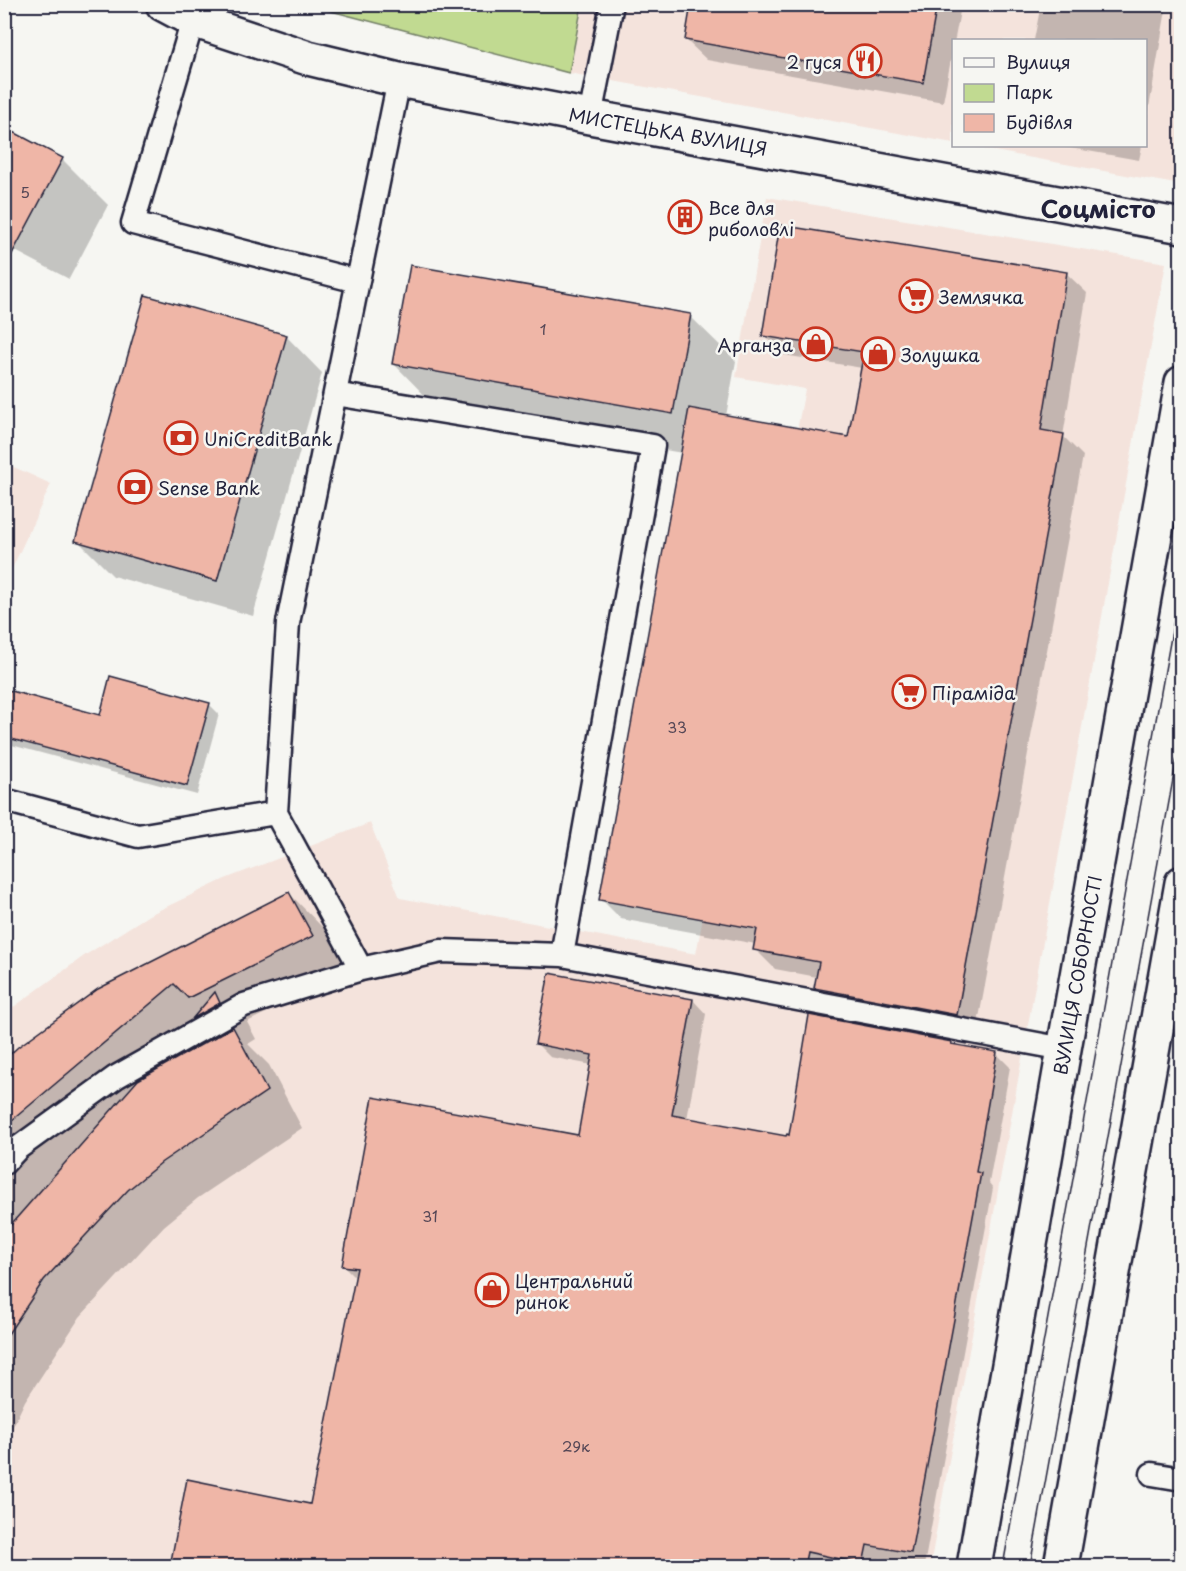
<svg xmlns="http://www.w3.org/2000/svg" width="1186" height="1571" viewBox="0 0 1186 1571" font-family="'Playpen Sans',sans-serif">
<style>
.built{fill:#f4e3dc}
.green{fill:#c1da91;stroke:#727e66;stroke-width:1.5}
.shadow{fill:#0003}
.building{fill:#efb6a7;stroke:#22223b;stroke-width:1.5}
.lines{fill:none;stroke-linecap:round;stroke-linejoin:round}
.lane-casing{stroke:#22223b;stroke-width:27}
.secondary-casing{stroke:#22223b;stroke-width:38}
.lane{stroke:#f6f6f2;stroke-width:22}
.secondary{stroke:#f6f6f2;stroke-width:33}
.tram{stroke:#22223b;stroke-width:1.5}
.labels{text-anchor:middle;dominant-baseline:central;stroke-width:5;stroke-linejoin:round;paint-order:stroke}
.number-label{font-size:15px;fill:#554756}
.poi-label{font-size:18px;fill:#22223b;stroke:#f6f6f2;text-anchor:start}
.street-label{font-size:18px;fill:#22223b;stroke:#f6f6f2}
.district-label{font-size:24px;font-weight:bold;fill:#22223b;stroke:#f6f6f2}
</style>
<rect width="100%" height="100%" fill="#f6f6f2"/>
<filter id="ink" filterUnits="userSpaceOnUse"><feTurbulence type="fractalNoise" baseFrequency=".0167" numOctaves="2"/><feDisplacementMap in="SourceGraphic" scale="12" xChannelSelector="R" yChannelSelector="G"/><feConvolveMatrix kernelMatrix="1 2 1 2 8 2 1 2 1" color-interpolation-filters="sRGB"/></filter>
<g filter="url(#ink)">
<path class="built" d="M582,5H1181V185L967,146H1146V40H954L953,143L569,73Z
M767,197L1166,263L930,1566H5L4,1014L84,956L149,915L225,879L370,823L400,898L696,954L805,389L736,377Z
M5,463L51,484L5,584Z"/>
<path class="green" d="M308,5H582L569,73Z"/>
<path class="shadow" d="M693,4H959L961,6L943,102L707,60L686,40Z
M1041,4H1167L1146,125V40H1034Z
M1059,146H1142L1139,160Z
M62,159L108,205L69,279L4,245Z
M1066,273L1087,293L1063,436L1083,456L976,1034L836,1008L816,988L817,977L775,969L755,949L756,944L621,919L601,899L682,453L439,410L394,364L690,316L736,361L726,416L849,439L862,368L784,355L764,335Z
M286,336L322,373L253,616L113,576L77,540Z
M4,691L101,717L209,704L219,714L197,795L4,743Z
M289,893L325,930L348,973L247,1022L256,1039L248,1044L269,1065L302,1128L198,1198L164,1226L80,1317L25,1401L4,1445V1063Z
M693,1000L706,1014L687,1119L788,1138L951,1043L954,1046L997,1054L1010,1067L989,1183L993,1188L924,1566L880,1558L878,1566H827L820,1565V1566H172L188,1481L312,1505L357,1279L343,1265L579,1136L592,1065L550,1057L537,1044Z"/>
<path class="building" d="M691,4H937L923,83L685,40Z
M4,127L63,158L4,269Z
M780,225L1067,272L1041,430L1064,434L957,1015L814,988L819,962L753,950L757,929L599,900L689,408L848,437L864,352L762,336Z
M410,265L691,314L673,414L392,364Z
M145,295L287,335L217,581L75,541Z
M110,676L210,703L187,786L4,737V689L100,715Z
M289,892L313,936L188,998L174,984L4,1127V1060L18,1047L98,989Z
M549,973L693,999L672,1115L786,1136L787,1134L789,1135L809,1015L952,1042L951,1044L997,1052L976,1172L981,1173L911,1553L867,1545L863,1564L807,1552L804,1566H170L187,1479L310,1504L357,1268L342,1266L373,1097L578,1135L592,1055L535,1044Z
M215,992L220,1003L192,1019Z
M233,1027L267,1091L162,1162L128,1190L44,1280L4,1340V1234L13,1222L138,1080Z"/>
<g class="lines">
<defs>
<path id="lane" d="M193,20L133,223L357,281
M590,117L612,4
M335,394L653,446L562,955
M4,800L138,836L276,813
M361,969L276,813L288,623L399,80
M4,1163L18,1148L116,1077L244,1005L361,969L441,951L562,955L1064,1049
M1152,1474L1182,1479"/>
<path id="secondary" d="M163,4L193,20L308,58L399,80L590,117L1182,226
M974,1566L1064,1049L1182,383
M1061,1566L1182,883"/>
</defs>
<use href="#lane" class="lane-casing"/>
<use href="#secondary" class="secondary-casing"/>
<use href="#lane" class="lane"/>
<use href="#secondary" class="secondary"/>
<path class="tram" d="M1003,1566L1182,576
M1030,1566L1182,730"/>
</g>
</g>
<defs>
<symbol id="restaurant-ring" viewBox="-11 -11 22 22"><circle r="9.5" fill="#f6f6f2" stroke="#c8321e" stroke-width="1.5"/><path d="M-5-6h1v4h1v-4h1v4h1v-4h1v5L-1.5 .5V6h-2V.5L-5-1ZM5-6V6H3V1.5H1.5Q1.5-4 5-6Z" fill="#c8321e"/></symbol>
<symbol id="building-ring" viewBox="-11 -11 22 22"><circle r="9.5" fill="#f6f6f2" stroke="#c8321e" stroke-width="1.5"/><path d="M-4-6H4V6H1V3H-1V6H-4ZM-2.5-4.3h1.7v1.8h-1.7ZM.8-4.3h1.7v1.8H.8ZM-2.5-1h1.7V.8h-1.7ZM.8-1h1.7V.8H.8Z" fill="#c8321e"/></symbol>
<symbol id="supermarket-ring" viewBox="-11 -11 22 22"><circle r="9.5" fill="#f6f6f2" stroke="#c8321e" stroke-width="1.5"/><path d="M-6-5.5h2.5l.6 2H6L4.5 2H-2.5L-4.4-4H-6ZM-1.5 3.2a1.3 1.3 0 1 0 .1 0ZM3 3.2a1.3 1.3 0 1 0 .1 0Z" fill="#c8321e"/></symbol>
<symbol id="shop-ring" viewBox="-11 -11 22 22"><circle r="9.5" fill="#f6f6f2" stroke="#c8321e" stroke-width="1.5"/><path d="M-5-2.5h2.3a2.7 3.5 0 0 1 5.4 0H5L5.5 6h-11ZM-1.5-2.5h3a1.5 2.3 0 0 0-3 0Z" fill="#c8321e"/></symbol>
<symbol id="bank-ring" viewBox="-11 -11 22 22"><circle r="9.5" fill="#f6f6f2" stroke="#c8321e" stroke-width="1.5"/><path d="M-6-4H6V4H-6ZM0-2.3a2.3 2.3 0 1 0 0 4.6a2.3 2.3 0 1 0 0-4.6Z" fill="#c8321e"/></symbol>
</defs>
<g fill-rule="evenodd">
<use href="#restaurant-ring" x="846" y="42" width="38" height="38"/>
<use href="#building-ring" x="666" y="198" width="38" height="38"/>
<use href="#supermarket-ring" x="897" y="277" width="38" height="38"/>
<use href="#shop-ring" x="797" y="325" width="38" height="38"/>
<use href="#shop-ring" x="859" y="335" width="38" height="38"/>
<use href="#bank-ring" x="162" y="419" width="38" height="38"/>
<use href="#bank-ring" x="116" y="468" width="38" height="38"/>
<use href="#supermarket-ring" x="890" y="673" width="38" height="38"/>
<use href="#shop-ring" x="473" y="1271" width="38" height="38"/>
</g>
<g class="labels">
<g class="number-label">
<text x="25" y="191">5</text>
<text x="543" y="328">1</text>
<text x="677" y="726">33</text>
<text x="430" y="1215">31</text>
<text x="576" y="1445">29к</text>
</g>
<g class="poi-label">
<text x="842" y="61" text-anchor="end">2 гуся</text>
<text x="708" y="207">Все для<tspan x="708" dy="21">риболовлі</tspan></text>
<text x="939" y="296">Землячка</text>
<text x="793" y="344" text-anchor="end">Арганза</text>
<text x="901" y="354">Золушка</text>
<text x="204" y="438">UniCreditBank</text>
<text x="158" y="487">Sense Bank</text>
<text x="932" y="692">Піраміда</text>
<text x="515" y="1280">Центральний<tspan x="515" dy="21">ринок</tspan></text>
</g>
<g class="street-label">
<text transform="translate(668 131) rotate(10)">МИСТЕЦЬКА ВУЛИЦЯ</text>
<text transform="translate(1077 975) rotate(-80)">ВУЛИЦЯ СОБОРНОСТІ</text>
</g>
<g class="district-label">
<text x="1098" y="208">Соцмісто</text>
</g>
</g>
<rect width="1186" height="1571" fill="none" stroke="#f6f6f2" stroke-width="24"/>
<rect x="12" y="12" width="1162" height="1547" fill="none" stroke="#22223b" stroke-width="2" filter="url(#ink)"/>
<rect x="952" y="39" width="195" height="108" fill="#f6f6f2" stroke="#a1a1a9" stroke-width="1.5"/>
<rect x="964" y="58" width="30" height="9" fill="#f6f6f2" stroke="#a1a1a9" stroke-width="1.5"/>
<text x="1006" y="69" font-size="18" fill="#22223b">Вулиця</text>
<rect x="964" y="84" width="30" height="18" fill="#c1da91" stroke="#a1a1a9" stroke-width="1.5"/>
<text x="1006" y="99" font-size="18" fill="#22223b">Парк</text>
<rect x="964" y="114" width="30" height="18" fill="#efb6a7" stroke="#a1a1a9" stroke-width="1.5"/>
<text x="1006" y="129" font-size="18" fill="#22223b">Будівля</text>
</svg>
